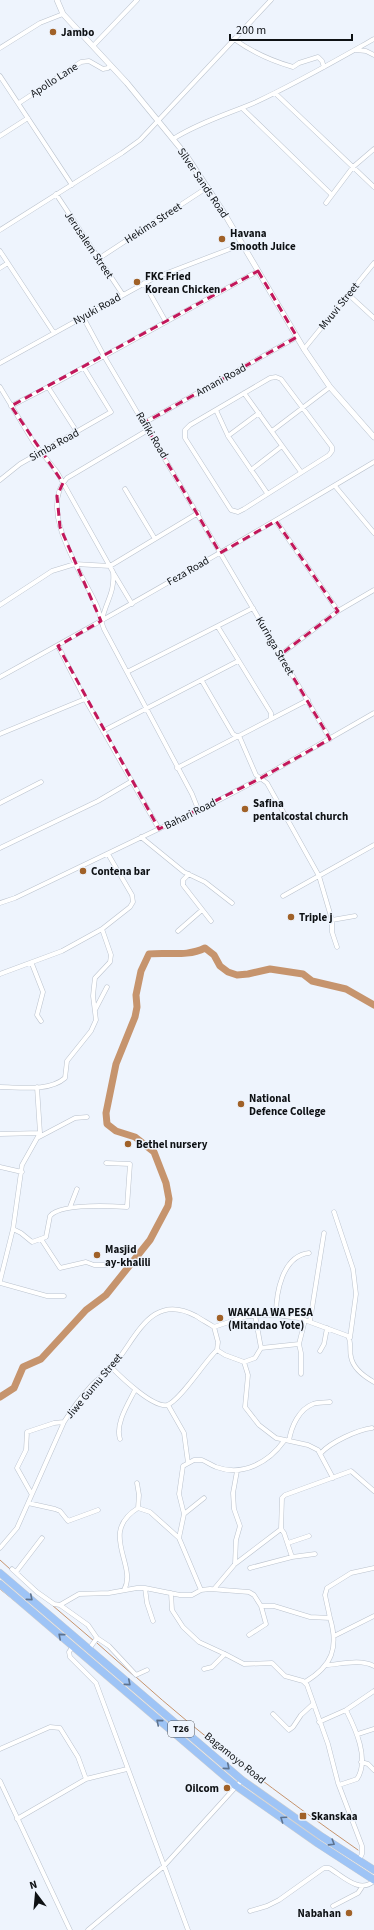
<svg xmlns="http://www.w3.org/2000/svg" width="374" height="1930" viewBox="0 0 374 1930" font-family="'Source Sans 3',sans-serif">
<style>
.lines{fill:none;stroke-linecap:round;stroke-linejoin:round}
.stream{stroke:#c6946d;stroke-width:1}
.river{stroke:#c6946d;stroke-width:7}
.minor-casing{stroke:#bac2cd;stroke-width:5}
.tertiary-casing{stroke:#bac2cd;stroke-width:6}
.trunk-casing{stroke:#cfcfd0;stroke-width:8}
.minor{stroke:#fff;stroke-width:4}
.tertiary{stroke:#fff;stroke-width:5}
.trunk{stroke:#9ec4f6;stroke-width:7}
.oneway{stroke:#5d7390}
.marked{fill:none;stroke:#c2185b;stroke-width:3;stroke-dasharray:8 5;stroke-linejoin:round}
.poi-dot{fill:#a06128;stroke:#eef4fd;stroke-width:1.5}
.labels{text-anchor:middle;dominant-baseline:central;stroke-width:3;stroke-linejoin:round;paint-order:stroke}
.shield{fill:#eef4fd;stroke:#51555a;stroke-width:1}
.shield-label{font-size:10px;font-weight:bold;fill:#0e1114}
.poi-label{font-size:11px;font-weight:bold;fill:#0e1114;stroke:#eef4fd;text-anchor:start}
.street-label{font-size:11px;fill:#0e1114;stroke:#eef4fd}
</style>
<rect width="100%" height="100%" fill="#eef4fd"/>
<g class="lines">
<path class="stream" d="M0,1560L10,1569
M0,1589L15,1601
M52,1605L94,1641
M97,1643L133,1675
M136,1677C206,1740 281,1796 358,1850"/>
<path class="river" d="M0,1397L14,1388L23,1367L41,1359L86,1310L106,1295L150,1240L168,1206L169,1199L166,1183L154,1152L135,1137L116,1131L107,1124L106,1113L116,1064L135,1017L137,1007L136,995L141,971L149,954C168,952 187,957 205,948L214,955L220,966L228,972L237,975L248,974L270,969L303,974L312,981L346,989L374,1005"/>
<defs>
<path id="minor" d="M234,39C252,52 272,61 293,67L299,63L318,57L322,61L324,67
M94,45L137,0
M0,48L40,23L63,14
M356,50L366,51L374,55
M0,76L72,185
M275,93L374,187
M19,103L81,62L89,61L103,69L108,68L110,65
M242,108L332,195
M0,136L28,118
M173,139C198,123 228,114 256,102C297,83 335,61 374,39
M56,194L123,295
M326,203L353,167L374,149
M0,230L122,153L140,140L271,0
M0,251L54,333
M98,259L208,187
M0,268L8,263
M144,283L166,322
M349,295L374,318
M83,317L104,356L330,739
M304,349L374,263
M0,363L154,278L243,244
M276,377L281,379L332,447V451L329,455L244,509L238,512L231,510L185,438V430L190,425L270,378Z
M0,387L34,443L57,472L113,572C115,593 106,601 102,620
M48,387L77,432
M244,393L301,472
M11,406L48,387L258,271
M216,410L228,436L267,493
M144,423L297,337
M148,430L67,478C37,510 82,573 97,606C100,613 101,622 104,629L192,794L198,809
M272,431L330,387
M228,436L259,413
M251,470L282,446
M0,480L20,464L111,412L84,368
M335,486L374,533
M125,489L155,539
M276,521L338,611
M114,574L132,604
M0,605L52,571L75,564L110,566L198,513
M218,627L271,713V718
M58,646L85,699L159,829
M280,655L338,611L374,590
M127,672L253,608
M0,677C126,608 250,536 374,462
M202,681L233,734L240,738L256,775L267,783L319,876L332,920V932L337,947
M103,731L238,661
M0,734L85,699
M177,768L308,700
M0,803L41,782
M141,837L184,872L205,882L232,903
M0,848L98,801L132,781
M189,874L183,880V885L211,921
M283,896L374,845
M0,903L15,898L219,800L261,778L374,713
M332,920L355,916
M178,931L202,910
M32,964L43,992L37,1015L41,1021
M0,974L62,951L102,929L130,907L133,902L132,895L108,854
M95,1010L107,987
M0,1087C19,1087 49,1092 65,1078L67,1061L91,1031L96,1020L93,996L94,986L95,978L110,962L111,955L102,929
M0,1134L40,1133
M39,1137L75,1118L87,1117
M0,1167L22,1172
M70,1207L77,1189
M334,1212L353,1269L356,1294L350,1338
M13,1229L21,1233L32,1242L46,1237L50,1216C61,1203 110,1206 127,1207L130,1164L106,1163
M41,1239L60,1268L86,1262L94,1265H107
M0,1281L13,1229L22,1165L40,1133L37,1087
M0,1283L47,1296H64
M276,1315C276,1293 282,1256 309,1253
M310,1321L324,1233
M299,1344L301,1353V1374
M261,1348L299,1344L305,1320
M217,1350L225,1355L244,1362L248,1375L245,1407L259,1425L276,1438L308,1445L318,1450L333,1478
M320,1351L324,1344L327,1328
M244,1362L255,1358L261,1348L255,1315
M112,1368C121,1377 153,1408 167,1405C179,1402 205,1361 217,1350L218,1342L214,1327
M168,1405L184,1433L188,1463
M120,1439C115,1424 128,1404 135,1390
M289,1441C291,1427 299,1409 313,1404C318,1402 325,1403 330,1402
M321,1453C331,1442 357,1430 372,1428
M31,1493L17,1468L26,1450L27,1432L54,1423L64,1422
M28,1503L55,1509L60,1511L68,1521L98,1510
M138,1508L150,1512L179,1538L201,1590
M184,1514L204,1498
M179,1538L184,1514L179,1494L183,1466L194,1460H202C207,1462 211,1465 216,1467C243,1477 269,1462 284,1441
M288,1543L309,1536
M0,1548L17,1528L64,1422C72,1409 81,1397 91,1386C97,1379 106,1374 112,1367C136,1340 150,1291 196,1316C202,1320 208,1323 214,1327L247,1316L276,1315L299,1318L348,1336C352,1343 349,1350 351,1357C353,1368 365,1377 374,1382
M292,1557L315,1554
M235,1564L236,1540L240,1526L234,1509L233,1493L237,1471
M250,1568L292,1557L284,1533L281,1529
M12,1569L37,1592L54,1604L60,1605L88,1625L97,1638L89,1649
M16,1572L42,1538
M145,1588L147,1603L153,1621
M214,1589L235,1564L281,1529L282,1498L285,1495L351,1471L374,1491
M124,1590C138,1565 98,1533 138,1508L139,1495L137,1483
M171,1593L172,1610L183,1627L199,1642L225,1654L244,1664L272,1663L285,1676L303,1681L307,1685L328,1744L338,1783L362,1846V1854L359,1860
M60,1605L79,1594L109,1593L137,1588H145L180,1595H192L201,1590L210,1589L249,1592L254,1595L261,1606H274L310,1617L330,1618C339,1648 332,1666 305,1682
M330,1618L325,1595L327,1588L351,1573L374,1568
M249,1635L266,1624L261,1606
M334,1636L374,1616
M97,1638L109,1646L136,1675L147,1670
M73,1646L69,1652L70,1657L96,1683L188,1930
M327,1665C341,1664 361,1659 374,1666
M204,1669L212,1667L225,1654
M273,1714L289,1730L293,1727L301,1715L313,1704
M319,1722L346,1710L374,1691
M358,1734L374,1729
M0,1749L50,1727L60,1728L78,1757L86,1779
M361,1762L368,1764L374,1770
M0,1781L70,1930
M339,1785L357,1779C370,1759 355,1728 346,1710
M17,1819L86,1779L127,1769
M333,1906L358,1893L362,1887
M250,1911L267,1906L279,1900L324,1868H329C343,1876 359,1894 374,1881
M88,1930L164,1866L242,1780"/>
<path id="tertiary" d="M57,0L63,14L127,83L186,155L224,213L304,349L330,387L374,437"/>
<path id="trunk" d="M0,1573L242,1780L321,1836L374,1870
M0,1584L236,1786L317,1843L374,1880"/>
</defs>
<use href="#minor" class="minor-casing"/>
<use href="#tertiary" class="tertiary-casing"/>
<use href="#trunk" class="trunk-casing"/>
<use href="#minor" class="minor"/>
<use href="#tertiary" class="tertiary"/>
<use href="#trunk" class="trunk"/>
</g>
<defs><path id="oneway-chevron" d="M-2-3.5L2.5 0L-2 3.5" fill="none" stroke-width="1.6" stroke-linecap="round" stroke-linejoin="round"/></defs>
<g class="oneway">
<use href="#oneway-chevron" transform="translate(30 1598) rotate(40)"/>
<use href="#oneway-chevron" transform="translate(61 1636) rotate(-139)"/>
<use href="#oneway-chevron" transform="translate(128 1683) rotate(41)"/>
<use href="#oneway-chevron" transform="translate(159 1722) rotate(-140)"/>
<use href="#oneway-chevron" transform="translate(227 1767) rotate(40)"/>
<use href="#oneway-chevron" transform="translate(283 1819) rotate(-145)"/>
<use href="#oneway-chevron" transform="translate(332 1843) rotate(32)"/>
</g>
<path class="marked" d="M258,271L297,337L144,423L220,553L276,521L338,611L280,655L330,739L261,778L159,829L58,646L101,621L60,527L57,496L63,483L11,406Z"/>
<g class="poi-dot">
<circle cx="53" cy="32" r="4"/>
<circle cx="222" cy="239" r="4"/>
<circle cx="137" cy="282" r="4"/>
<circle cx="245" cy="809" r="4"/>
<circle cx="83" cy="871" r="4"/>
<circle cx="291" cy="917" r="4"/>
<circle cx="241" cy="1104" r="4"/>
<circle cx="128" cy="1144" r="4"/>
<circle cx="97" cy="1255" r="4"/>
<circle cx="220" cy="1318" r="4"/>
<circle cx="227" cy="1788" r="4"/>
<rect x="299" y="1812" width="8" height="8" rx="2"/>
<circle cx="349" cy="1913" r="4"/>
</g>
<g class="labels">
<rect class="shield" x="168" y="1721" width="26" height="16" rx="3"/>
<g class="shield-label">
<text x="181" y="1729">T26</text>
</g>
<g class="poi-label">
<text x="61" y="32">Jambo</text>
<text x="230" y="233">Havana<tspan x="230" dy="13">Smooth Juice</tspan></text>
<text x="145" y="276">FKC Fried<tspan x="145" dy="13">Korean Chicken</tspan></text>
<text x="253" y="803">Safina<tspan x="253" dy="13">pentalcostal church</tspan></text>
<text x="91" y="871">Contena bar</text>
<text x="299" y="917">Triple j</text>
<text x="249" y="1098">National<tspan x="249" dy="13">Defence College</tspan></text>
<text x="136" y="1144">Bethel nursery</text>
<text x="105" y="1249">Masjid<tspan x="105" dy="13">ay-khalili</tspan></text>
<text x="228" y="1312">WAKALA WA PESA<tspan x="228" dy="13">(Mitandao Yote)</tspan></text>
<text x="219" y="1788" text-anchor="end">Oilcom</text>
<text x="311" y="1816">Skanskaa</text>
<text x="341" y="1913" text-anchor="end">Nabahan</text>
</g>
<g class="street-label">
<text transform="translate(54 80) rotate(-33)">Apollo Lane</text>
<text transform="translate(203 183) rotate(56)">Silver Sands Road</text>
<text transform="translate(153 223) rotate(-33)">Hekima Street</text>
<text transform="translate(89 245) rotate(56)">Jerusalem Street</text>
<text transform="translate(339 306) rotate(-51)">Mvuvi Street</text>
<text transform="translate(97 309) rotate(-29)">Nyuki Road</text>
<text transform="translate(221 380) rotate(-29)">Amani Road</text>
<text transform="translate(152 435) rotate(59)">Rafiki Road</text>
<text transform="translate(54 445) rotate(-29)">Simba Road</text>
<text transform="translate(188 571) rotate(-30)">Feza Road</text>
<text transform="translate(275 646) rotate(60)">Kuringa Street</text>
<text transform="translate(190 814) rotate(-26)">Bahari Road</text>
<text transform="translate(94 1386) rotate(-50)">Jiwe Gumu Street</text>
<text transform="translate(235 1758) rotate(39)">Bagamoyo Road</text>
</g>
</g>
<g transform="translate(36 1894) rotate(344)" stroke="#eef4fd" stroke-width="3" paint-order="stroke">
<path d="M0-3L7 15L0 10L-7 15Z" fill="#0e1114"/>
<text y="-6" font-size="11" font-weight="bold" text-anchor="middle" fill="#0e1114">N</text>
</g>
<path d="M230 34v6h122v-6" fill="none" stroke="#0e1114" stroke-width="2"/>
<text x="236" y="34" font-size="12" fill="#0e1114" stroke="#eef4fd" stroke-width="3" paint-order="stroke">200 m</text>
</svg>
